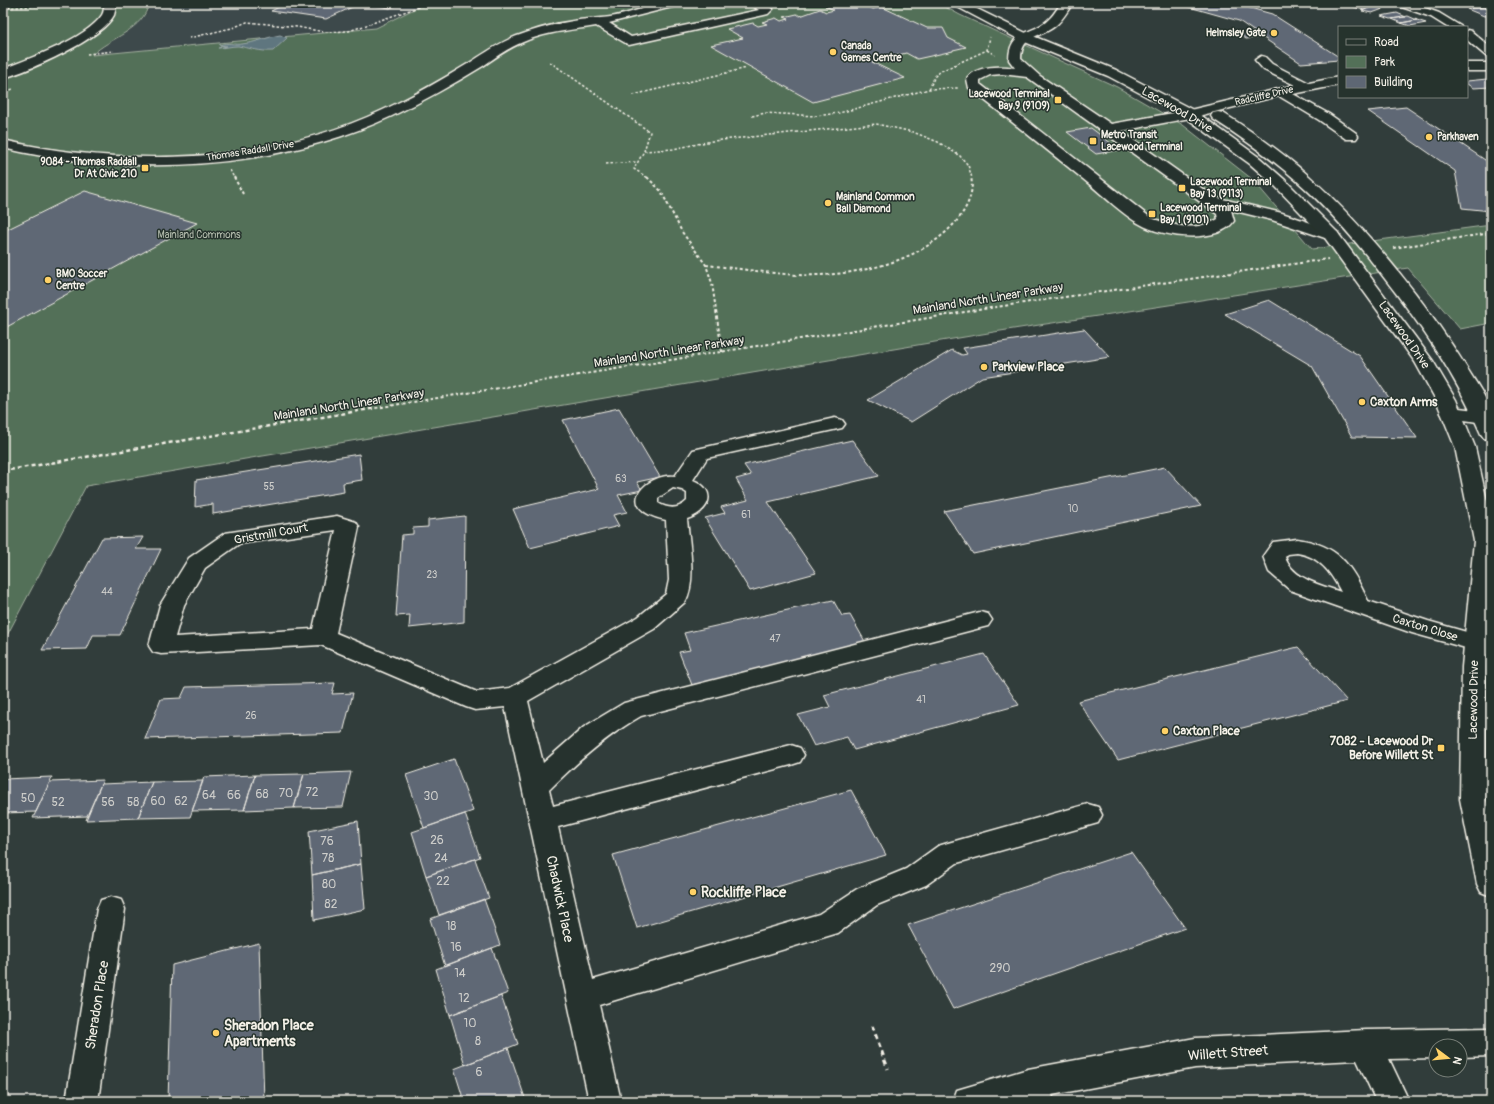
<svg xmlns="http://www.w3.org/2000/svg" width="1494" height="1104" viewBox="0 0 1494 1104" font-family="Pangolin,sans-serif">
<style>
.built{fill:#3e4a4c}
.green{fill:#537058;stroke:#a4b0a0}
.water{fill:#5e767f;stroke:#9aa7a9}
.building{fill:#5e6774;stroke:#f4f1e8}
.lines{fill:none;stroke-linecap:round;stroke-linejoin:round}
.minor-casing{stroke:#f4f1e8;stroke-width:3}
.major-casing{stroke:#f4f1e8;stroke-width:3}
.path-far3{stroke:#f4f1e8;stroke-width:1.5;stroke-dasharray:2.5 2;stroke-linecap:butt}
.path-far2{stroke:#f4f1e8;stroke-width:2;stroke-dasharray:3 2.5;stroke-linecap:butt}
.path-far1{stroke:#f4f1e8;stroke-width:2.5;stroke-dasharray:4 3;stroke-linecap:butt}
.path{stroke:#f4f1e8;stroke-width:3.5;stroke-dasharray:5 4;stroke-linecap:butt}
.minor{fill:#26332d;fill-rule:evenodd}
.major{fill:#26332d;fill-rule:evenodd}
.poi-dot{fill:#ffd166;stroke:#26332d;stroke-width:1.5}
.labels{text-anchor:middle;dominant-baseline:central;stroke-width:3;stroke-linejoin:round;paint-order:stroke}
.far-poi-label{font-size:10px;font-weight:bold;fill:#f4f1e8;stroke:#26332d;text-anchor:start}
.far-street-label{font-size:10px;fill:#f4f1e8;stroke:#26332d}
.far-park-label{font-size:10px;fill:#b4bdae;stroke:#26332d}
.number-label{font-size:10px;fill:#cececb}
.street-label{font-size:12px;fill:#f4f1e8;stroke:#26332d}
.poi-label{font-size:12px;font-weight:bold;fill:#f4f1e8;stroke:#26332d;text-anchor:start}
.near-number-label{font-size:12px;fill:#cececb}
.near-poi-label{font-size:14px;font-weight:bold;fill:#f4f1e8;stroke:#26332d;text-anchor:start}
.near-street-label{font-size:14px;fill:#f4f1e8;stroke:#26332d}
</style>
<rect width="100%" height="100%" fill="#313d3b"/>
<filter id="ink" filterUnits="userSpaceOnUse"><feTurbulence type="fractalNoise" baseFrequency=".025" numOctaves="2"/><feDisplacementMap in="SourceGraphic" scale="8" xChannelSelector="R" yChannelSelector="G"/><feConvolveMatrix kernelMatrix="1 2 1 2 8 2 1 2 1" color-interpolation-filters="sRGB"/></filter>
<g filter="url(#ink)">
<path class="built" d="M149,3H426L376,28L91,55L131,29L148,12Z
M1470,1096L1487,1101H1372Z"/>
<path class="green" d="M3,3H149C144,30 109,38 92,55L376,28L426,3H938L960,15L1117,87L1183,125L1252,179L1312,249L1491,225V323L1460,329L1408,268L994,332L86,486L3,643Z"/>
<path class="water" d="M280,35L287,38L273,51C260,52 250,48 238,46C231,46 225,48 218,48L227,46L219,45C228,42 234,45 242,44C255,43 267,37 280,35Z"/>
<path class="building" d="M285,3H402L390,8L361,3L326,19L271,11L287,3Z
M840,3L847,5L861,3L873,9L882,7L927,28H943L948,38L966,47L953,50V51L917,59L906,53L872,62L905,78L813,102L711,45L743,38L727,29L753,23L758,26L767,24L762,22L776,18L781,21L789,19L784,17L797,14L800,16L820,9L826,12L834,10L825,6Z
M1187,3H1232L1272,14L1339,57V60L1301,63L1262,37L1246,39L1238,33L1255,32L1239,21L1182,5Z
M1364,3H1365L1374,5L1364,10L1354,7Z
M1449,3H1473L1459,6Z
M1373,6L1383,9L1372,13L1362,11Z
M1484,7L1491,10V16H1484L1467,9Z
M1397,13L1406,17L1390,19L1381,16Z
M1408,16L1417,20L1401,23L1392,19Z
M1417,20L1426,23L1410,26L1401,23Z
M1487,79L1491,82V87L1473,88L1467,84V81Z
M1406,107L1491,164V211L1462,208L1455,171L1368,111Z
M1091,128L1120,150L1096,154L1067,132Z
M85,191L197,223L3,329V229L6,230Z
M1269,300L1360,356L1417,438L1352,437L1312,366L1225,314Z
M1084,329L1110,357L982,377L911,422L868,400L952,350L962,355L967,354L963,348Z
M619,408L660,477L637,482L642,490L618,495L627,512L613,515L619,526L530,548L513,509L599,489L563,420Z
M852,440L879,476L768,502L816,573L750,591L705,518L725,513L721,507L748,500L736,479L751,475L744,465Z
M359,454L362,480L343,483L344,492L213,514V504L195,507L196,480Z
M1165,467L1201,506L973,554L944,511Z
M465,516L464,622L409,628L410,615L396,616L402,535L413,534V528L428,527V520Z
M143,537L136,549H161L120,635H93L87,649L42,650L102,538Z
M833,600L842,616L850,615L867,645L692,685L679,652L690,650L684,633Z
M1298,647L1347,701L1118,760L1078,701Z
M984,654L1019,705L854,750L847,737L814,746L798,715L830,707L824,695Z
M335,683L332,694L353,693L343,733L145,739L161,699L181,698L186,687Z
M454,759L473,811L424,828L406,775Z
M351,772L343,807L294,808L304,774Z
M304,774L294,808L244,810L255,775Z
M255,775L244,810L192,811L204,777Z
M52,777L36,812L3,813V779Z
M103,780L87,816L33,818L50,782Z
M203,781L190,817L138,818L152,782Z
M152,782L138,818L86,820L101,784Z
M851,790L886,855L637,928L613,855Z
M465,814L480,857L426,876L412,832Z
M358,821L361,864L312,875L309,831Z
M1131,852L1185,928L953,1009L908,925Z
M475,859L489,898L439,915L426,876Z
M361,864L365,909L314,920L312,875Z
M484,899L500,945L445,966L430,919Z
M259,943L264,1101H168L172,965Z
M492,948L508,993L450,1015L436,969Z
M501,996L518,1044L465,1065L450,1015Z
M508,1048L526,1101H464L454,1069Z"/>
<g class="lines">
<defs>
<path id="minor" d="M105,3H117C116,7 115,11 114,15C102,39 29,71 3,78V69C30,58 86,39 102,15C104,12 104,7 105,3Z
M661,3H682L680,5L609,23L631,37L759,10L749,3H764L773,9L768,14L764,15L629,45L596,26C572,30 546,32 523,42C508,48 496,57 483,66C454,84 423,101 392,116C275,171 127,177 3,148V140C124,168 269,164 383,110C414,96 443,79 471,62C487,52 502,41 520,35C544,26 575,19 601,18C621,17 642,8 661,3Z
M1061,3H1073C1068,10 1062,21 1055,26C1041,38 1021,34 1021,59L1040,76L1111,124L1190,110L1295,85L1264,70L1255,60L1261,56L1265,57L1272,64L1309,83L1339,77V85L1293,94L1329,114L1356,133L1358,136L1356,139H1346L1319,120L1279,96L1190,118L1121,131L1214,197L1282,213L1337,232L1339,235L1337,238H1325L1272,220L1231,210L1234,221C1217,245 1161,237 1140,224C1123,215 1103,195 1088,183C1048,151 1009,119 969,88L967,79C976,65 1001,66 1015,68L1009,60C1009,29 1033,35 1048,20C1053,16 1057,9 1061,3ZM1002,74L1027,77L1217,214L1218,219C1195,232 1174,226 1151,218L980,84V80L990,75Z
M1394,3H1411L1439,13L1462,27H1447L1431,17L1396,5Z
M1467,30L1471,31L1491,48V58L1487,57L1467,40Z
M1467,63H1491V71H1467Z
M1451,407L1491,412V424L1444,417L1441,413L1444,409Z
M835,418L842,420L845,424L842,428L707,458L693,480C719,491 709,512 687,519C689,541 697,583 685,602L654,629L528,701L543,763L584,727L624,703L980,612L988,614L992,620L988,626L980,628L641,716C606,736 577,762 549,790L553,806L791,745L800,748L804,755L800,762L791,765L558,827L593,980L819,914L857,889L906,869L938,846L948,843L1088,804L1098,807L1102,815L1098,823L957,863L926,885L877,905L838,933L599,1005L621,1101H589L505,707L475,710L466,707L321,645L161,654L153,652L149,646L160,605L189,558L225,533L337,516L356,522L359,527L336,633L477,692L510,688L638,617L666,594L669,580L666,520C610,508 649,472 675,476L693,450ZM673,488L682,490L687,493V501C678,510 668,509 658,503V498ZM336,530L313,629L175,637L184,605L205,568L239,544Z
M1297,539C1338,545 1351,564 1368,601L1428,621L1491,639V655L1412,633L1290,590L1269,572L1263,556L1273,542ZM1297,553C1319,556 1331,572 1341,592C1321,585 1292,579 1285,557L1288,554Z
M111,897L121,900L125,909L98,1101H66L97,909L101,900Z
M1491,1028V1056L1460,1057V1046H1436V1058L1389,1059L1409,1101H1376L1357,1060L1195,1068L1052,1095L1054,1101H953L957,1090L1028,1069L1195,1038L1366,1030Z"/>
<path id="major" d="M950,3H965L1028,34L1116,70L1195,111L1260,158L1285,180L1337,232L1433,361L1456,400L1475,447L1491,519V604L1486,667V799L1491,820V896L1481,892L1477,884L1460,799L1462,667L1474,541L1455,447L1436,400L1415,362L1325,238L1275,186L1250,164L1185,117L1108,76L1020,40Z
M1218,112L1223,113C1253,132 1282,152 1309,176C1369,230 1427,303 1470,373C1476,383 1489,401 1491,413C1493,421 1491,431 1491,440L1484,438L1481,434C1456,375 1421,325 1382,275C1356,241 1328,208 1296,180C1270,157 1242,138 1213,119L1211,116L1213,113Z"/>
</defs>
<use href="#minor" class="minor-casing"/>
<use href="#major" class="major-casing"/>
<path class="path-far3" d="M3,8L90,3
M189,38L232,28L247,22L297,27L324,32L349,31L430,3
M987,50L995,55
M87,54L114,51
M550,62L650,132L644,151L634,169L648,178
M929,89L935,76L941,71L987,50L990,37
M3,95L14,88
M633,95L747,68
M752,116L765,113L816,116L839,113L929,89L958,88
M644,151L673,149L712,141L876,124L913,132L938,142L960,156L968,165L972,178
M606,164L637,162
M230,170L234,178"/>
<path class="path-far2" d="M234,177L243,194
M647,177L661,191L682,232L706,265L712,283L722,352
M1393,248L1491,233
M706,265C736,268 766,273 797,275C849,277 915,265 952,226C964,214 975,195 971,177
M370,409L996,307L1328,259"/>
<path class="path-far1" d="M3,471L376,408"/>
<path class="path" d="M872,1026L888,1069"/>
<use href="#minor" class="minor"/>
<use href="#major" class="major"/>
</g>
</g>
<g class="poi-dot">
<circle cx="1274" cy="33" r="4"/>
<circle cx="833" cy="52" r="4"/>
<rect x="1054" y="96" width="8" height="8" rx="2"/>
<circle cx="1429" cy="137" r="4"/>
<rect x="1089" y="137" width="8" height="8" rx="2"/>
<rect x="141" y="164" width="8" height="8" rx="2"/>
<rect x="1178" y="184" width="8" height="8" rx="2"/>
<circle cx="828" cy="203" r="4"/>
<rect x="1148" y="210" width="8" height="8" rx="2"/>
<circle cx="48" cy="280" r="4"/>
<circle cx="984" cy="367" r="4"/>
<circle cx="1362" cy="402" r="4"/>
<circle cx="1165" cy="731" r="4"/>
<rect x="1437" y="744" width="8" height="8" rx="2"/>
<circle cx="693" cy="892" r="4"/>
<circle cx="216" cy="1033" r="4"/>
</g>
<g class="labels">
<g class="far-poi-label">
<text x="1266" y="33" text-anchor="end">Helmsley Gate</text>
<text x="841" y="46">Canada<tspan x="841" dy="12">Games Centre</tspan></text>
<text x="1050" y="94" text-anchor="end">Lacewood Terminal<tspan x="1050" dy="12">Bay 9 (9109)</tspan></text>
<text x="1101" y="135">Metro Transit<tspan x="1101" dy="12">Lacewood Terminal</tspan></text>
<text x="1437" y="137">Parkhaven</text>
<text x="137" y="162" text-anchor="end">9084 - Thomas Raddall<tspan x="137" dy="12">Dr At Civic 210</tspan></text>
<text x="1190" y="182">Lacewood Terminal<tspan x="1190" dy="12">Bay 13 (9113)</tspan></text>
<text x="836" y="197">Mainland Common<tspan x="836" dy="12">Ball Diamond</tspan></text>
<text x="1160" y="208">Lacewood Terminal<tspan x="1160" dy="12">Bay 1 (9101)</tspan></text>
<text x="56" y="274">BMO Soccer<tspan x="56" dy="12">Centre</tspan></text>
</g>
<g class="far-street-label">
<text transform="translate(1264 96) rotate(-13)">Radcliffe Drive</text>
<text transform="translate(250 151) rotate(-9)">Thomas Raddall Drive</text>
</g>
<g class="far-park-label">
<text x="199" y="235">Mainland Commons</text>
</g>
<g class="number-label">
<text x="621" y="479">63</text>
<text x="269" y="487">55</text>
<text x="1073" y="509">10</text>
<text x="746" y="515">61</text>
<text x="432" y="575">23</text>
<text x="107" y="592">44</text>
<text x="775" y="639">47</text>
<text x="921" y="700">41</text>
<text x="251" y="716">26</text>
</g>
<g class="street-label">
<text transform="translate(1177 110) rotate(30)">Lacewood Drive</text>
<text transform="translate(988 299) rotate(-9)">Mainland North Linear Parkway</text>
<text transform="translate(1404 335) rotate(55)">Lacewood Drive</text>
<text transform="translate(669 352) rotate(-9)">Mainland North Linear Parkway</text>
<text transform="translate(349 405) rotate(-9)">Mainland North Linear Parkway</text>
<text transform="translate(271 534) rotate(-10)">Gristmill Court</text>
<text transform="translate(1425 628) rotate(17)">Caxton Close</text>
<text transform="translate(1474 700) rotate(-89)">Lacewood Drive</text>
</g>
<g class="poi-label">
<text x="992" y="367">Parkview Place</text>
<text x="1370" y="402">Caxton Arms</text>
<text x="1173" y="731">Caxton Place</text>
<text x="1433" y="741" text-anchor="end">7082 - Lacewood Dr<tspan x="1433" dy="14">Before Willett St</tspan></text>
</g>
<g class="near-number-label">
<text x="312" y="792">72</text>
<text x="286" y="793">70</text>
<text x="262" y="794">68</text>
<text x="209" y="795">64</text>
<text x="234" y="795">66</text>
<text x="431" y="796">30</text>
<text x="28" y="798">50</text>
<text x="158" y="801">60</text>
<text x="181" y="801">62</text>
<text x="58" y="802">52</text>
<text x="108" y="802">56</text>
<text x="133" y="802">58</text>
<text x="437" y="840">26</text>
<text x="327" y="841">76</text>
<text x="328" y="858">78</text>
<text x="441" y="858">24</text>
<text x="443" y="881">22</text>
<text x="329" y="884">80</text>
<text x="331" y="904">82</text>
<text x="451" y="926">18</text>
<text x="456" y="947">16</text>
<text x="1000" y="968">290</text>
<text x="460" y="973">14</text>
<text x="464" y="998">12</text>
<text x="470" y="1023">10</text>
<text x="478" y="1041">8</text>
<text x="479" y="1072">6</text>
</g>
<g class="near-poi-label">
<text x="701" y="892">Rockliffe Place</text>
<text x="224" y="1025">Sheradon Place<tspan x="224" dy="16">Apartments</tspan></text>
</g>
<g class="near-street-label">
<text transform="translate(560 899) rotate(78)">Chadwick Place</text>
<text transform="translate(97 1005) rotate(-81)">Sheradon Place</text>
<text transform="translate(1228 1053) rotate(-4)">Willett Street</text>
</g>
</g>
<rect width="1494" height="1104" fill="none" stroke="#26332d" stroke-width="16"/>
<rect x="8" y="8" width="1478" height="1088" fill="none" stroke="#f4f1e8" stroke-width="1.5" filter="url(#ink)"/>
<rect x="1338" y="26" width="130" height="72" fill="#26332d" stroke="#787f78"/>
<rect x="1346" y="39" width="20" height="6" fill="#26332d" stroke="#787f78"/>
<text x="1374" y="46" font-size="12" fill="#f4f1e8">Road</text>
<rect x="1346" y="56" width="20" height="12" fill="#537058" stroke="#787f78"/>
<text x="1374" y="66" font-size="12" fill="#f4f1e8">Park</text>
<rect x="1346" y="76" width="20" height="12" fill="#5e6774" stroke="#787f78"/>
<text x="1374" y="86" font-size="12" fill="#f4f1e8">Building</text>
<g transform="translate(1448 1058) rotate(106)"><circle r="19" fill="#26332d" stroke="#787f78"/>
<path d="M0-3L7 15L0 10L-7 15Z" fill="#ffd166"/>
<text y="-6" font-size="11" font-weight="bold" text-anchor="middle" fill="#f4f1e8">N</text>
</g>
</svg>
